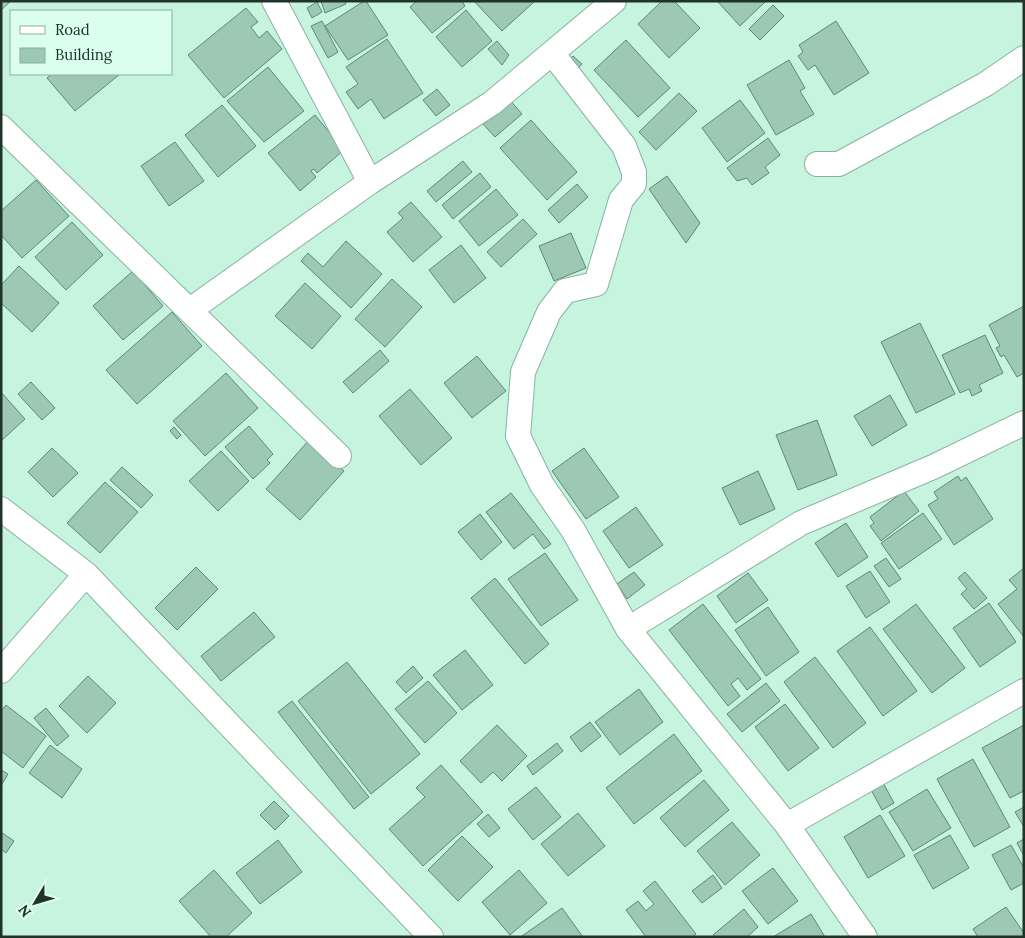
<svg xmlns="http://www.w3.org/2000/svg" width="1025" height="938" viewBox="0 0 1025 938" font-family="Lora,serif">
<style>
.building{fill:#9cc8b4;stroke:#5e8876}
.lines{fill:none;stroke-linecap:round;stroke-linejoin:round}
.minor-casing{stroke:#88b3a0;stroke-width:26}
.minor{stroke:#fff;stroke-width:24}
</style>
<rect width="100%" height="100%" fill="#c6f4df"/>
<path class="building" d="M1,1H11L1,10Z
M321,1H345L346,4L325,13Z
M364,1H366L388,35L348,60L325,26Z
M417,1H462L465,6L432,33L410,7Z
M474,1H534V2L502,31Z
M662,1H674L700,28L669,58L638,24Z
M717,1H766L740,26Z
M317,2L322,12L312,18L307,8Z
M773,5L784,16L760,40L749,29Z
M246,8L258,22L251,27L259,38L267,31L282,49L224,98L188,55Z
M466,10L492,41L462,67L436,37Z
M322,21L338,52L328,58L311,26Z
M836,21L869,73L834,95L815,65L808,70L798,56L803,52L799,45Z
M387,39L423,93L384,119L371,99L358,109L346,92L358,84L346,67Z
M626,40L670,88L638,117L594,70Z
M497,41L509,55L502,65L488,49Z
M573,56L582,64L576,70L567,62Z
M789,60L805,88L800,91L814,114L776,135L747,85Z
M268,67L304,111L264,142L227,101Z
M52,74H120L75,111L47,78Z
M437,89L450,105L436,116L423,100Z
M679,93L697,111L656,150L639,132Z
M508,98L522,114L495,137L481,122Z
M740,100L765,133L727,162L702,128Z
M222,105L256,146L218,177L185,135Z
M315,115L344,150L317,173L314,169L311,171L316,177L300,191L268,153Z
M531,120L577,172L547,200L500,148Z
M768,138L780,155L765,167L769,173L752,185L747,178L737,181L727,168Z
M175,142L204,181L169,206L141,166Z
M463,161L472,172L436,202L427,191Z
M480,173L491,187L453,219L442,205Z
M667,176L700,223L686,243L649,189Z
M36,180L69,216L22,258L1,235V211Z
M577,184L588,197L559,223L548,210Z
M496,189L518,215L479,246L459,221Z
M411,202L442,237L413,262L387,232L403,218L398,213Z
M523,219L537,234L501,267L487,252Z
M72,222L103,255L66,290L35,257Z
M571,233L586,268L554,281L539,246Z
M346,241L382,274L351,308L301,261L308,253L323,267Z
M461,245L486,278L454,303L429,270Z
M19,266L59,303L32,332L1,303V285Z
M133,271L163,306L123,340L93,306Z
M392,279L422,307L385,347L355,319Z
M305,283L341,316L312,349L275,316Z
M1024,306V373L1017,377L1004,355L1001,357L996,348L1000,346L989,325Z
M172,312L202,346L137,404L106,370Z
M920,323L955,394L916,413L881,342Z
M985,335L1003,373L979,385L982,391L972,396L969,389L960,393L942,355Z
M380,350L389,361L353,393L343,382Z
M477,356L506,391L472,418L444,383Z
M226,373L258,408L205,456L173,421Z
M31,382L55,408L42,420L18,394Z
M410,389L452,438L421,465L379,416Z
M1,392L25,419L1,441Z
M890,395L907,425L872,446L854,416Z
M817,420L837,475L798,490L776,435Z
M249,426L273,454L267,460L270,463L253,479L225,447Z
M174,427L181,435L177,439L170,431Z
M309,440L344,471L300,520L266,489Z
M52,448L78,473L53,497L28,472Z
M584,448L619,497L586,519L552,471Z
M221,451L249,481L218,511L189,481Z
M122,467L153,495L141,508L110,480Z
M758,471L775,509L740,525L722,488Z
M958,476L961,481L966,477L993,519L954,545L928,505L938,499L934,492Z
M105,482L138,512L100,553L67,523Z
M904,491L919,511L881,541L870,526L874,523L870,517Z
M511,493L551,544L544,549L533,534L514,549L486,512Z
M636,507L663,545L629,568L603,531Z
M923,513L942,539L899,569L881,543Z
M480,514L502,542L481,560L458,532Z
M846,523L868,557L838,577L815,543Z
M545,553L578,600L541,626L508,579Z
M886,558L901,579L889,587L874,566Z
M196,567L218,589L177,630L155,608Z
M1024,568V637L998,604L1017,589L1009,580Z
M870,571L890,602L866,618L846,586Z
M634,572L645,585L627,599L617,584Z
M965,572L987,598L974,609L961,594L967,589L958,578Z
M748,573L768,600L736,623L717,596Z
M495,578L549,644L525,664L471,598Z
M989,603L1016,642L980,667L953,628Z
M703,604L761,679L747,690L738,678L731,684L740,696L728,706L669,630Z
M916,604L965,668L932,693L883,629Z
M768,607L799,652L766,676L735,630Z
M254,612L275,637L221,681L201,656Z
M870,627L917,691L883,716L837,651Z
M465,650L493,685L462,710L433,675Z
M815,657L866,723L833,748L784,682Z
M347,662L420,754L371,794L298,701Z
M413,666L423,678L406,693L396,682Z
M88,676L116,703L87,733L59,706Z
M428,681L457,713L425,743L395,709Z
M766,683L780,701L742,732L727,714Z
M639,689L663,722L620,755L595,722Z
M292,701L369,797L354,809L278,712Z
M785,704L819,748L788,771L755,727Z
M6,705L46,736L23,768L1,751V711Z
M46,708L69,736L57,746L34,718Z
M590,722L601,736L581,752L570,737Z
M497,725L527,756L502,781L493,772L481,783L460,761Z
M1024,725V791L1010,798L982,748Z
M674,734L702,771L634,824L606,788Z
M557,743L563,751L533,775L527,766Z
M50,745L82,769L62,798L29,773Z
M973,759L1010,827L974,847L937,779Z
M441,765L483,812L423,866L389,829L425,797L416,788Z
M1,770L8,774L1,786Z
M881,779L894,803L882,810L869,786Z
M704,780L729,810L685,847L660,818Z
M536,787L561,817L533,840L508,809Z
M927,789L951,828L913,851L889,812Z
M274,801L289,816L275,830L260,815Z
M1024,807V827L1015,812Z
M578,813L605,846L568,876L541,844Z
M488,814L500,828L489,837L477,824Z
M880,815L905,856L868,878L844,837Z
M732,822L760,855L725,885L697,851Z
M1,832L14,841L6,853L1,849Z
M950,835L969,868L933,889L914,855Z
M462,836L493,867L458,901L428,870Z
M1024,839V856L1017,843Z
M278,840L302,872L260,904L236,873Z
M1011,845L1024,868V883L1011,890L992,855Z
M773,868L798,901L768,924L742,891Z
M214,870L252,913L226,937H211L179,901Z
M519,870L547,903L510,935L482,902Z
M713,875L722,888L702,903L692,891Z
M655,881L696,934L692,937H646L626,910L638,901L646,911L654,904L643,891Z
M1006,907L1024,933V937H978L973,929Z
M562,908L583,937H523L522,936Z
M744,909L758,927L747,937H715L713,935Z
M811,914L825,937H773Z"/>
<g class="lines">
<defs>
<path id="minor" d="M274,1L370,182
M552,53L624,146L634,172V184L621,200L596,284L565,291L549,312L523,372L518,436L542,485L573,530L628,629L787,825L865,937
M1,127L339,456
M817,164H839L986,84L1024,58
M190,310L370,182L492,103L614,1
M1,509L86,574L431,937
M628,629L801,523L933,467L1024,423
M1,671L86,574
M787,825L1024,691"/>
</defs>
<use href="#minor" class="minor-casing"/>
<use href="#minor" class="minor"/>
</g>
<rect width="1025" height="938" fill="none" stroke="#20322a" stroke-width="5"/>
<rect x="10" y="10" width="162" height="65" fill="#daffee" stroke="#90ada0"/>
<rect x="20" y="26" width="25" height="8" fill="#ffffff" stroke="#90ada0"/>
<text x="55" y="35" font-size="15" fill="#20322a">Road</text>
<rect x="20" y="48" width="25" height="15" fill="#9cc8b4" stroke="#90ada0"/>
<text x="55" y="60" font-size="15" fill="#20322a">Building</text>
<g transform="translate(35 903) rotate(232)" stroke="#daffee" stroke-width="4" paint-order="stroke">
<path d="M0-4L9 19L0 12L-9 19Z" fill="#20322a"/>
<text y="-8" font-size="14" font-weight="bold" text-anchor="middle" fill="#20322a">N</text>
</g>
</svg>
